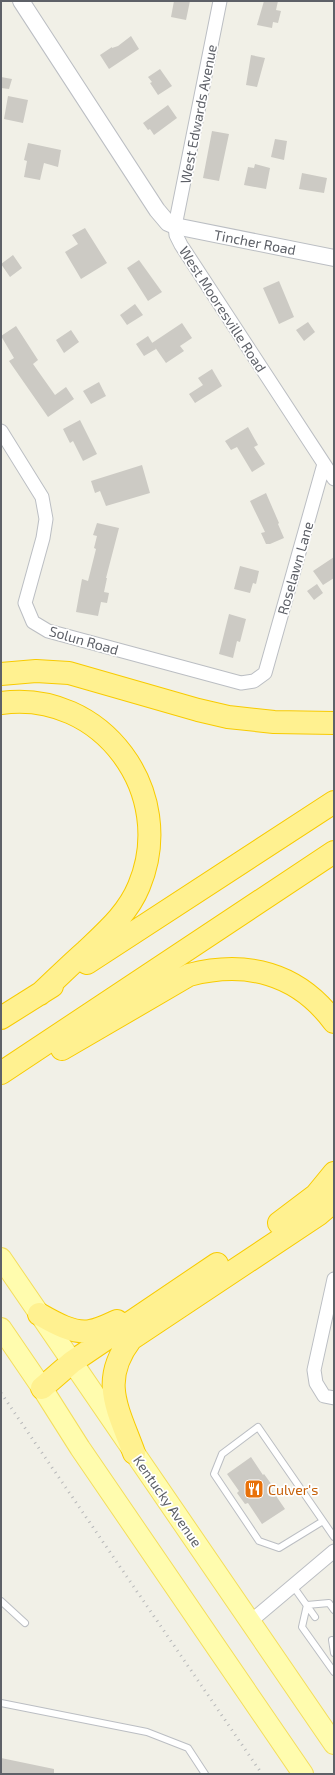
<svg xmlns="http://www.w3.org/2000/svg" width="335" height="1775" viewBox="0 0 335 1775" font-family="'Exo 2',sans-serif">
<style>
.building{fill:#cccac4}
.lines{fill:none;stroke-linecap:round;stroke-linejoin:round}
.service-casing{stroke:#bbbec3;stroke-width:8}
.minor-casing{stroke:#bbbec3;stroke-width:15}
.tertiary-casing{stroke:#bbbec3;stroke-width:18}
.primary-casing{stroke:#f4de5d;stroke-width:22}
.motorway-casing{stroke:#f8cb00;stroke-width:24}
.service{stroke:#fff;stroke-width:6}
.minor{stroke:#fff;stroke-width:13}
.tertiary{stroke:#fff;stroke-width:16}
.primary{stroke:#fffcae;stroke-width:20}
.motorway{stroke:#fff190;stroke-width:22}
.rail{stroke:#b7b8b9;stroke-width:3;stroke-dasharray:1 5;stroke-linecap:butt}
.labels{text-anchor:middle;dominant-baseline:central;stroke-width:3.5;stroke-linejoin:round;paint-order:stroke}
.street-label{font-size:14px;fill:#5e6168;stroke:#fff}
.food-label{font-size:14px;fill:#c56008;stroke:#fff;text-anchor:start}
</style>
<rect width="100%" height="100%" fill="#f1f0e7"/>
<path class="building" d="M174,1H190L186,20L171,17Z
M264,1H278L276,10L281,11L278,23L273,22L272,28L257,25Z
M131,36L139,49L109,69L100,55L112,47V48L118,46Z
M251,55L265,58L257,87L246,85Z
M160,69L172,86L158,95L150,83L152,82L148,77Z
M1,77L12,79L9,89L1,88Z
M8,96L28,100L23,123L4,119Z
M168,105L177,118L154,135L150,129L148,130L143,123Z
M212,131L229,134L219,181L203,178Z
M275,139L287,141L284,160L271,157Z
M28,143L61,150L58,167L44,163L40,180L24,177L27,161L24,160Z
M255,164L270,168L266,189L244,185L248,167L254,168Z
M302,173L327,178L324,193L299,189Z
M85,228L107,263L81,279L65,252L78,244L72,235Z
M13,255L22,268L10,277L1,264Z
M139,260L162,292L148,301L127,268Z
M279,281L294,317L279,324L263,288Z
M135,304L143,315L127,325L120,315Z
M308,322L315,332L304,341L296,330Z
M182,323L192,338L180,346L184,351L166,363L152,343Z
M16,326L38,360L33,364L55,395L66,387L74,399L48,417L9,361L14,358L1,336Z
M71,330L79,342L64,353L56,340Z
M148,336L156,349L144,356L136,344Z
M212,369L222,386L195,403L189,394L203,385L198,378Z
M99,382L106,396L91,404L83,391Z
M80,420L97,454L83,461L73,441L70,443L63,429Z
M248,427L258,445L254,447L265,464L252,472L237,447L231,450L225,441Z
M142,465L150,493L106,506L100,491L95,493L91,481Z
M266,493L279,523L278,524L284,538L270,544H266L261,533L265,532L250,501Z
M97,523L119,528L106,578H107L104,592L109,593L107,603L101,602L98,616L76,612L82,579L88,581L96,549L94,548L97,536L93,535Z
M334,557V578L323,585L313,571Z
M240,566L259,571L256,584L253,583L250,593L234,589Z
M317,584L323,593L314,600L307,591Z
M229,614L246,619L240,642L237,641L233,658L219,654Z
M251,1457L263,1475L264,1474L272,1485L270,1487L285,1509L262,1524L248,1503L245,1504L237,1493L239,1491L227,1474Z
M1,1758L54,1769V1774H1Z"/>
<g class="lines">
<defs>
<path id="service" d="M323,1521L279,1548L259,1541L214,1474L222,1454L258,1427L323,1521L334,1537
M293,1586L315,1617
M1,1601L25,1623
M334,1610L329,1603L307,1605L302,1627L334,1672
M332,1640L334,1653
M1,1703L147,1732L188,1748L205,1774"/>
<path id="minor" d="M220,1L175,226L176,235L181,245L334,479
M1,431L42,497L46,519L43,538L25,603L33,622L48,631L241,683L254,681L265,673L324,464
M334,1279L314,1370L316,1383L324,1396L334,1398
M251,1621L334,1551"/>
<path id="tertiary" d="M21,1L157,210L168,223L175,226L334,258"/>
<path id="primary" d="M1,1258L334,1744
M1,1328L42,1388L80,1448L303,1774"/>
<path id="motorway" d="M1,674L36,671L69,673L198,710L228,717L274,722L334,723
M1,703C102,689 178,793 139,886C128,913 107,931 86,951C70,965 55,980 40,994
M87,963L334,802
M1,1018L52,986
M62,1049L189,975C246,960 298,973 334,1022
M1,1073L334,852
M279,1223L316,1195L334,1173
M39,1314C53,1322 73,1334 90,1331C99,1330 108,1325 117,1321
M42,1388L72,1362L217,1264
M134,1453C118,1409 99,1381 131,1339L319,1214L334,1201"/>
</defs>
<use href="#service" class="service-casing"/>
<use href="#minor" class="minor-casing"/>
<use href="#tertiary" class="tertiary-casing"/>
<use href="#primary" class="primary-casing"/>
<use href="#motorway" class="motorway-casing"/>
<use href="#service" class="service"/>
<use href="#minor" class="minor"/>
<use href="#tertiary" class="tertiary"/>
<use href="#primary" class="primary"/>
<use href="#motorway" class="motorway"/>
<path class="rail" d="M1,1393L262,1774"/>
</g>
<defs>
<symbol id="restaurant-square" viewBox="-11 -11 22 22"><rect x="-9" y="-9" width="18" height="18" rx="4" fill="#e8710a" stroke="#fff"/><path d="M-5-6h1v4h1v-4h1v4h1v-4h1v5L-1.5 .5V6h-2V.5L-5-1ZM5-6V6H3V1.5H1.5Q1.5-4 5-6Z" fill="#fff"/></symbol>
</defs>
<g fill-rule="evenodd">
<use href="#restaurant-square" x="243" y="1478" width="22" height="22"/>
</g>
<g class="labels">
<g class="street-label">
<text transform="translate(198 114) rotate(-79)">West Edwards Avenue</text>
<text transform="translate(255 242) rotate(11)">Tincher Road</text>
<text transform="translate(223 309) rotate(57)">West Mooresville Road</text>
<text transform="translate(295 568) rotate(-74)">Roselawn Lane</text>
<text transform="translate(84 640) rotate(16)">Solun Road</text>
<text transform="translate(168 1501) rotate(55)">Kentucky Avenue</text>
</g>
<g class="food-label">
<text x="268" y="1489">Culver's</text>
</g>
</g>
<rect width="335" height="1775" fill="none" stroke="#5e6168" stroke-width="4"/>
</svg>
